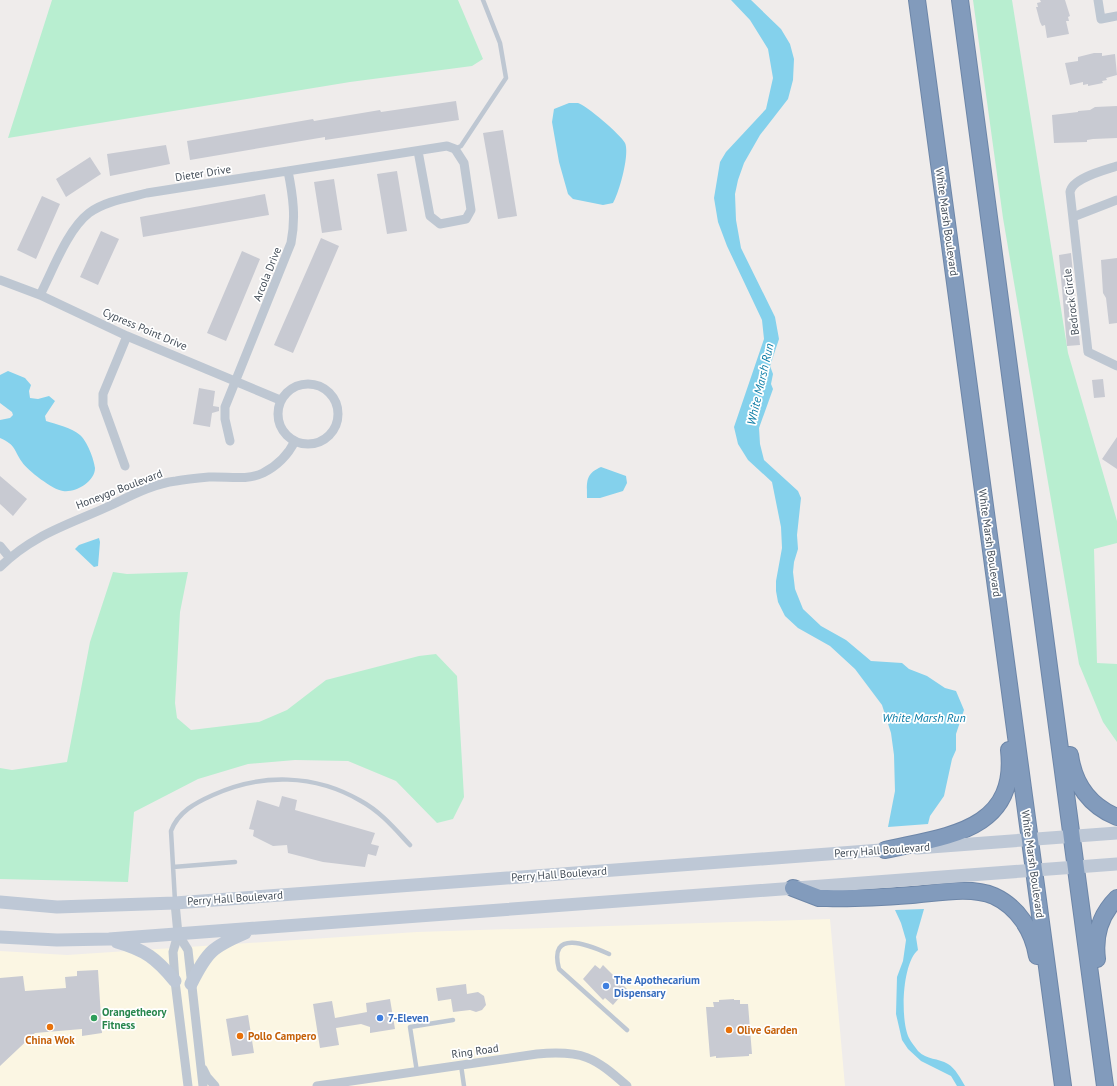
<svg xmlns="http://www.w3.org/2000/svg" width="1117" height="1086" viewBox="0 0 1117 1086" font-family="'PT Sans',sans-serif">
<style>
.commercial{fill:#fbf6e3}
.green{fill:#b8eed0}
.water{fill:#84d1ec}
.building{fill:#c8cad2}
.lines{fill:none;stroke-linecap:round;stroke-linejoin:round}
.highway-casing{stroke:#6d86a8;stroke-width:18}
.lane{stroke:#bec7d2;stroke-width:4.5}
.street{stroke:#bec7d2;stroke-width:9}
.secondary{stroke:#bec8d6;stroke-width:13}
.highway{stroke:#829bbc;stroke-width:16}
.shop-dot{fill:#3f7fe0;stroke:#fff;stroke-width:1.5}
.leisure-dot{fill:#2e9e5b;stroke:#fff;stroke-width:1.5}
.food-dot{fill:#e8710a;stroke:#fff;stroke-width:1.5}
.labels{text-anchor:middle;dominant-baseline:central;stroke-width:3.5;stroke-linejoin:round;paint-order:stroke}
.street-label{font-size:11px;fill:#444e59;stroke:#fff}
.shop-label{font-size:11px;font-weight:bold;fill:#366cbe;stroke:#fff;text-anchor:start}
.leisure-label{font-size:11px;font-weight:bold;fill:#27864d;stroke:#fff;text-anchor:start}
.food-label{font-size:11px;font-weight:bold;fill:#c56008;stroke:#fff;text-anchor:start}
.water-label{font-size:12px;font-style:italic;fill:#0b7ca6;stroke:#fff}
</style>
<rect width="100%" height="100%" fill="#efeceb"/>
<path class="commercial" d="M830,919L845,1086H0V951L67,955L417,932Z"/>
<path class="green" d="M52,0H458L483,59L472,66L350,82L8,138Z
M973,0H1012L1068,353L1117,521V543L1094,549L1097,663L1117,664V742L1103,722L1079,664L1003,218Z
M113,572L127,574L188,572L180,612L175,703L177,718L191,730L259,722L287,710L326,680L419,656L436,654L457,676L464,797L453,819L437,823L396,781L348,761L295,760L248,764L198,779L134,812L128,882L0,879V768L12,770L67,762L90,642Z"/>
<path class="water" d="M731,0H751L781,29L790,44L794,59L793,80L788,99L760,135L744,163L738,180L735,194L736,220L741,248L775,317L779,339L770,366L773,374L771,384L773,389L759,428L760,444L764,460L798,491L801,498L797,535L798,549L794,562L793,572L795,589L803,609L821,626L846,640L871,661L902,663L909,669L927,676L945,688L956,691L964,710L956,734V750L952,759L944,796L930,816L928,824L888,827L895,791L894,755L891,733L882,705L855,669L830,646L798,628L785,616L778,602L776,591V581L782,548L781,527L772,482L748,460L738,444L734,427L764,339L762,320L727,246L718,222L714,198L720,162L726,152L766,109L773,78L768,49L750,20Z
M569,103C571,103 575,103 578,103C586,105 621,135 625,143C630,154 619,193 613,203L603,205L573,199L568,194L559,162L552,122L554,109Z
M8,371L25,378L31,385L29,391L30,398L38,399L49,396L55,401L45,416L46,421C56,424 72,428 80,435C87,441 94,459 95,468C95,482 75,493 63,491C53,490 27,470 22,462C13,449 16,445 0,438V420L10,418L13,415L12,412L0,403V375Z
M601,467L626,476L627,483L623,491L600,498H587C587,482 585,474 601,467Z
M99,538L100,542L98,566L94,567L75,549L79,545Z
M924,909L916,937L918,950C902,963 900,1020 909,1038C911,1042 915,1047 918,1051C927,1060 938,1058 948,1064C955,1068 961,1079 965,1086H957L951,1076L921,1061L908,1049L902,1040L896,1014L897,977L903,961L906,940L901,923L895,910Z"/>
<path class="building" d="M1040,0H1065L1070,16L1068,17L1069,21H1066L1069,34L1047,38L1045,25L1042,26L1040,22L1036,7H1038L1037,3L1041,2Z
M1094,53H1102V56L1115,54L1117,75L1106,78L1107,80L1102,81L1103,83L1088,86V84L1083,85V82L1070,85L1065,63L1078,61V57Z
M456,101L459,120L325,140V137L190,160L187,141L313,119L314,121L380,110L381,112Z
M1117,106V138L1093,139L1087,140V142L1054,143L1052,115L1078,112V111L1090,110L1095,107Z
M503,130L517,216L498,219L483,133Z
M166,145L170,164L110,176L107,154Z
M90,157L101,174L66,197L56,179Z
M397,171L407,231L387,234L377,174Z
M334,179L342,230L322,233L314,182Z
M265,194L269,215L143,237L140,217Z
M42,196L60,204L36,259L17,250Z
M101,231L119,239L98,285L80,277Z
M321,238L339,246L293,353L274,345Z
M242,251L260,259L226,341L207,333Z
M1071,253L1080,345L1067,346L1059,255Z
M1117,258V323L1109,324L1106,298L1103,293L1101,260Z
M1103,379L1105,397L1094,398L1092,380Z
M199,388L215,391L213,406L219,407V411L212,413L210,427L193,424Z
M1117,437V469L1102,459Z
M0,476L27,499L13,516L0,504Z
M282,796L297,800L295,810L375,833L371,844L379,846L376,856L368,854L365,867L323,862L288,853L287,845L273,846L253,836L254,830L249,829L257,800L279,807Z
M595,965L600,969L603,965L627,989L613,1005L605,998L603,1000L583,979Z
M98,970L102,1033L82,1036V1029L35,1033L0,1066V978L23,976L25,991L66,988L65,977L77,976V971Z
M466,984L467,994L478,992L484,996L486,1005L482,1010L476,1012L470,1010L453,1012L451,999L438,1001L436,988Z
M390,999L395,1029L370,1033V1027L361,1024L336,1028L339,1045L320,1048L313,1004L332,1001L335,1018L367,1012L366,1003Z
M734,999V1000H740V1004H748L752,1054H749V1056L716,1058V1056L710,1057L706,1007H714L713,1002H719V1000Z
M248,1015L254,1053L232,1056L226,1019Z"/>
<g class="lines">
<defs>
<path id="highway" d="M917,0L1063,1086
M960,0L1105,1086
M1070,755C1074,784 1090,806 1117,817
M885,850C945,836 1018,832 1009,750
M793,888L819,898H827C855,899 884,897 912,895C937,893 971,886 994,896C1018,907 1033,931 1037,956
M1097,959C1094,935 1100,915 1117,898"/>
</defs>
<use href="#highway" class="highway-casing"/>
<path class="lane" d="M455,149L461,146L506,78L500,43L483,0
M173,867L235,862
M175,901L171,831C178,812 195,803 213,795C261,773 315,774 361,801C381,812 395,829 410,845
M609,954C589,945 548,928 559,969L627,1030
M461,1065L464,1086
M417,1072L410,1027L453,1020"/>
<path class="street" d="M1098,0L1101,19L1117,16
M1117,166C1105,170 1072,178 1070,192L1088,352L1117,366
M1073,217L1117,200
M0,280L40,295L127,336L280,400
M40,295C53,270 67,230 89,213C105,201 128,198 147,193L447,146L455,149L464,163L471,210L466,219L440,224L430,216L418,151
M278 414a30 30 0 1 1 60 0a30 30 0 1 1-60 0Z
M230,441L225,419V407L291,243C296,218 293,196 288,171
M125,466L103,405V394L127,336
M0,546L10,558
M0,567C33,535 65,526 105,508C127,498 151,484 176,481C187,479 198,478 209,477C227,476 246,481 263,473C277,466 288,455 295,441
M175,903L178,934L173,952L175,981L188,1086
M178,934L188,950L203,1086
M203,1069L207,1077L215,1086
M317,1086L537,1054C583,1050 594,1057 627,1086"/>
<path class="secondary" d="M917,848L1117,833
M0,902L57,907L175,903L894,849
M0,937L57,940L109,939L1117,864
M117,942C145,950 156,958 175,981
M191,984C207,952 212,947 245,933"/>
<use href="#highway" class="highway"/>
</g>
<g class="shop-dot">
<circle cx="606" cy="986" r="4"/>
<circle cx="380" cy="1018" r="4"/>
</g>
<circle class="leisure-dot" cx="94" cy="1018" r="4"/>
<g class="food-dot">
<circle cx="50" cy="1027" r="4"/>
<circle cx="729" cy="1030" r="4"/>
<circle cx="240" cy="1036" r="4"/>
</g>
<g class="labels">
<g class="street-label">
<text transform="translate(203 173) rotate(-9)">Dieter Drive</text>
<text transform="translate(947 222) rotate(82)">White Marsh Boulevard</text>
<text transform="translate(267 274) rotate(-68)">Arcola Drive</text>
<text transform="translate(1071 302) rotate(-97)">Bedrock Circle</text>
<text transform="translate(145 329) rotate(23)">Cypress Point Drive</text>
<text transform="translate(119 489) rotate(-21)">Honeygo Boulevard</text>
<text transform="translate(990 543) rotate(82)">White Marsh Boulevard</text>
<text transform="translate(882 850) rotate(-4)">Perry Hall Boulevard</text>
<text transform="translate(1033 864) rotate(82)">White Marsh Boulevard</text>
<text transform="translate(559 874) rotate(-4)">Perry Hall Boulevard</text>
<text transform="translate(235 898) rotate(-4)">Perry Hall Boulevard</text>
<text transform="translate(475 1051) rotate(-8)">Ring Road</text>
</g>
<g class="shop-label">
<text x="614" y="980">The Apothecarium<tspan x="614" dy="13">Dispensary</tspan></text>
<text x="388" y="1018">7-Eleven</text>
</g>
<g class="leisure-label">
<text x="102" y="1012">Orangetheory<tspan x="102" dy="13">Fitness</tspan></text>
</g>
<g class="food-label">
<text x="737" y="1030">Olive Garden</text>
<text x="248" y="1036">Pollo Campero</text>
<text x="50" y="1040" text-anchor="middle">China Wok</text>
</g>
<g class="water-label">
<text transform="translate(760 384) rotate(-77)">White Marsh Run</text>
<text x="924" y="717">White Marsh Run</text>
</g>
</g>
</svg>
